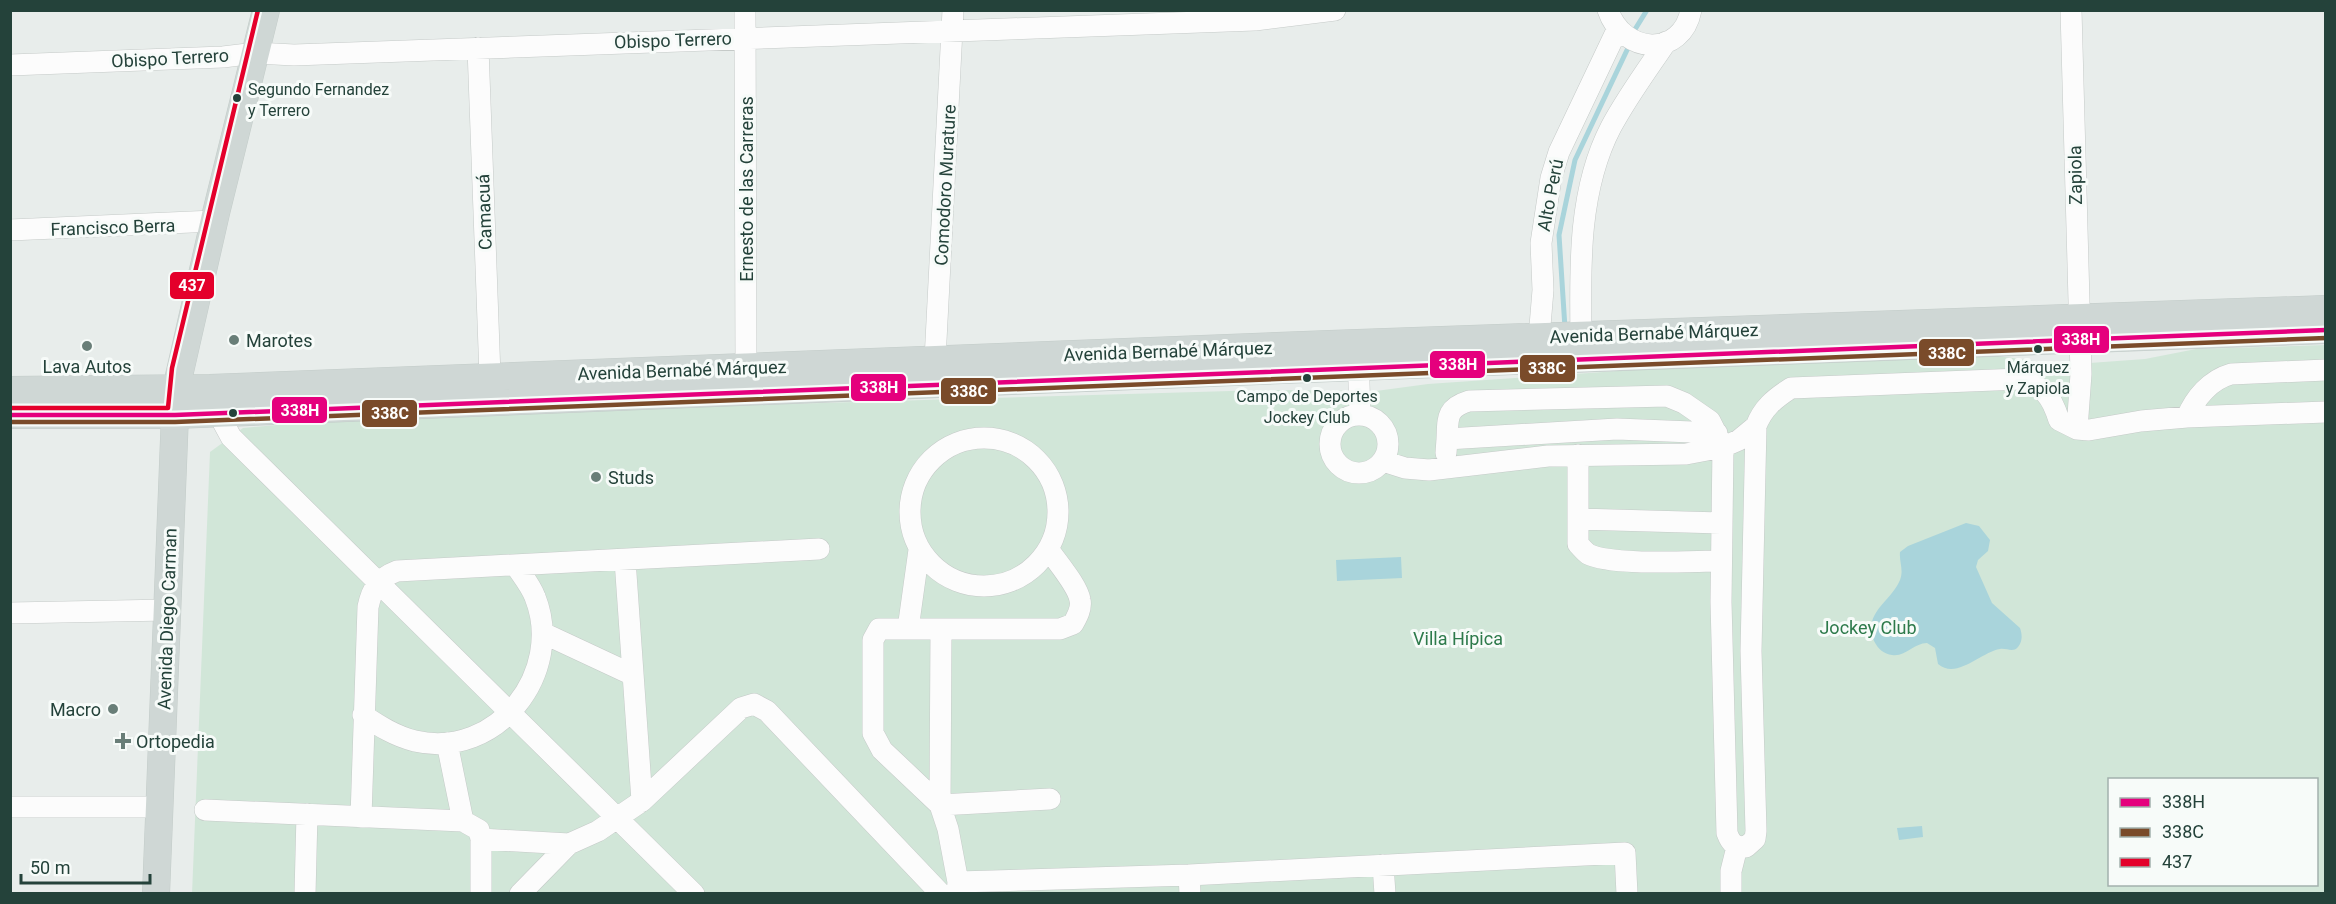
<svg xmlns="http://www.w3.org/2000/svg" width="2336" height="904" viewBox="0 0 2336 904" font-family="Roboto,sans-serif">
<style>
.green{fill:#d1e6d8;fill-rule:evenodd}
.water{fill:#a9d4db}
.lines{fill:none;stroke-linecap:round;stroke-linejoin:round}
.stream{stroke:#a9d4db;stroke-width:5}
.minor-casing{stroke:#c5cac8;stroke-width:22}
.major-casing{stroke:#c3ccc9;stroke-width:28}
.minor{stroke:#fcfcfc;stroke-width:21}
.major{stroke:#cfd7d5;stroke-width:27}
.bus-1-casing{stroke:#f7fbf9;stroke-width:9}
.bus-2-casing{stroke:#f7fbf9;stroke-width:9}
.bus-3-casing{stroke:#f7fbf9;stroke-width:9}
.bus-1{stroke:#e5007d;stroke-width:4.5}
.bus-2{stroke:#7a4b2a;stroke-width:4.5}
.bus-3{stroke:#e4002b;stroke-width:4.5}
.bus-dot{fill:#24423a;stroke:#f7fbf9;stroke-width:2}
.poi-dot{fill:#697e78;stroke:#f7fbf9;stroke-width:2}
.labels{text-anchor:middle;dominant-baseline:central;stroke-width:6;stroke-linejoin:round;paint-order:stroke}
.bus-label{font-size:16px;fill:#24423a;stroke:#f7fbf9}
.street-label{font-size:18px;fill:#24423a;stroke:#f7fbf9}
.poi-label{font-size:18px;fill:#24423a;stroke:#f7fbf9;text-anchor:start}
.park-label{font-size:18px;fill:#2d7a4b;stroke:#f7fbf9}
.line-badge{stroke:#f7fbf9;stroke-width:2}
.badge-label{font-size:16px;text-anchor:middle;font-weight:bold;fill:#fff}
</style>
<rect width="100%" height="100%" fill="#e8edeb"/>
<path class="green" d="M2325,345V893L192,894L210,452L243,428L379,416L1265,390L1376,391L1428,384L1704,365L1991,355L2062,365L2145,359L2196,349ZM2110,780H2316V884H2110Z"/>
<path class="water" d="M1966,523L1979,526L1990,540L1988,551L1978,560L1976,567L1992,603L2020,628C2022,634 2023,641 2018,647C2013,653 2007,648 2000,649C1981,652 1957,680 1938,664L1935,648L1927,643C1914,643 1906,657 1892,655C1884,654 1878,649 1874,641C1862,613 1891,602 1900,580C1904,570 1899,562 1900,552L1908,546Z
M1401,557L1402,578L1337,581L1336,560Z
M1922,826L1923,837L1899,840L1897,828Z"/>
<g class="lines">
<path class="stream" d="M1634,31L1647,10
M1565,328L1559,235L1575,160L1628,48"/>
<defs>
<path id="minor" d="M745,10L746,368
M1608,10C1623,55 1682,58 1691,10
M2071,10L2081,374L2077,429
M478,48L490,376
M10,65L223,57L256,53L294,55L1255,20L1335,10
M10,230L214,221
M1581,335C1580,267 1578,190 1611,127C1627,97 1647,70 1666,42
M1539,338L1543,290L1541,243L1551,178L1559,152L1617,30
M1358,353L1360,414
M935,360L953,10
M218,413L231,437L617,818L598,831L569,844L520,894
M1330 444a29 29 0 1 1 58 0a29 29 0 1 1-58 0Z
M2187,417C2195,398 2210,380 2231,374L2326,370
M910 512a74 74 0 1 1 148 0a74 74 0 1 1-148 0Z
M1447,439C1448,418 1446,408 1469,401L1667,396L1684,403L1710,421L1723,447L1721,602L1727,833C1731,844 1735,847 1746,847L1755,839L1756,831L1751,651L1756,426C1763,408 1774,399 1791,388L2020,379C2045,388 2051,395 2059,420L2077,429L2089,430L2141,421L2187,417L2326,412
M1446,453L1447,439L1617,429L1717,433
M1578,455V544C1581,547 1584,551 1588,554C1612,566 1691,561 1720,561
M1383,461L1405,468L1429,470L1548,456L1686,454L1723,447L1739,440L1756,426
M1578,519L1721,523
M625,560L642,801
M10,613L168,610
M908,629L919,550
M941,630L940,805L1050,799
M543,633L633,675
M363,715C379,726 395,736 415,741C497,760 565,672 535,597C531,586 522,575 516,566
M447,743L463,821
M10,807H160
M205,810L463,821L479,830L481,839L569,844
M361,817L368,607C372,588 379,578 397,571L819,549
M481,839V894
M1383,865L1385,894
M1189,875L1190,894
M958,882L948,829L940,805L882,750L873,733V640L879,629H1060L1073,624C1077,617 1082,608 1080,600C1078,586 1057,562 1049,550
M305,894L307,814
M694,894L617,818L642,801L741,708L754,704L767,711L941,894
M957,894L958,882L1189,875L1625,853L1627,894
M1731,894V871L1737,847"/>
<path id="major" d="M10,390L210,388L1330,344L2326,309
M10,415H175L1306,369L2326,330
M156,894L176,389L216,213L266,10"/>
</defs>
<use href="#minor" class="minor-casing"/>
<use href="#major" class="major-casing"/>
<use href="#minor" class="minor"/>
<use href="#major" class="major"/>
<defs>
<path id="bus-1" d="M10,415H175L2326,330"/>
<path id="bus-2" d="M10,422H175L2326,338"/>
<path id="bus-3" d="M10,408H168L172,368L258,10"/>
</defs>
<use href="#bus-1" class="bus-1-casing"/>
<use href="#bus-2" class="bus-2-casing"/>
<use href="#bus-3" class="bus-3-casing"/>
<use href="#bus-1" class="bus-1"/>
<use href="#bus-2" class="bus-2"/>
<use href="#bus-3" class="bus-3"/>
</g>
<g class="bus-dot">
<circle cx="237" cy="98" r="5"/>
<circle cx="2038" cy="349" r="5"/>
<circle cx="1307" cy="378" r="5"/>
<circle cx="233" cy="413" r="5"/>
</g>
<g class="poi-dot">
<circle cx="234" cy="340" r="6"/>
<circle cx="87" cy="346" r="6"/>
<circle cx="596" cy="477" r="6"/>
<circle cx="113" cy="709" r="6"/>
<path d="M120 732h6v6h6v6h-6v6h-6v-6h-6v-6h6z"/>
</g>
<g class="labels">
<g class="bus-label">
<text x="248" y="89" text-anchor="start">Segundo Fernandez<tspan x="248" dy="21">y Terrero</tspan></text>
<text x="2038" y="367">Márquez<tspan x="2038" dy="21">y Zapiola</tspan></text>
<text x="1307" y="396">Campo de Deportes<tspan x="1307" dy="21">Jockey Club</tspan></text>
</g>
<g class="street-label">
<text transform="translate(673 40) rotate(-2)">Obispo Terrero</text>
<text transform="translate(170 58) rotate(-3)">Obispo Terrero</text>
<text transform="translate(2075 175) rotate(-91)">Zapiola</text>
<text transform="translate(945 185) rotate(-87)">Comodoro Murature</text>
<text transform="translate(746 189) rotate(-90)">Ernesto de las Carreras</text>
<text transform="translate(1550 195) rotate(-79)">Alto Perú</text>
<text transform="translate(484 212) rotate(-92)">Camacuá</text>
<text transform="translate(113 227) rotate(-2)">Francisco Berra</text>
<text transform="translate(1654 333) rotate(-2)">Avenida Bernabé Márquez</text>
<text transform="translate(1168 351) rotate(-2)">Avenida Bernabé Márquez</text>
<text transform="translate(682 370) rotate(-2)">Avenida Bernabé Márquez</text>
<text transform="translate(167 619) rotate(-88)">Avenida Diego Carman</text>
</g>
<g class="poi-label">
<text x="246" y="340">Marotes</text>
<text x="87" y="366" text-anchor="middle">Lava Autos</text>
<text x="608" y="477">Studs</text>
<text x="101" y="709" text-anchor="end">Macro</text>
<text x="136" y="741">Ortopedia</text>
</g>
<g class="park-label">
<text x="1868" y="627">Jockey Club</text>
<text x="1458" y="638">Villa Hípica</text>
</g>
</g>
<g class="line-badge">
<rect x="169" y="271" width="46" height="29" rx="6" fill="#e4002b"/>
<rect x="2053" y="325" width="57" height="29" rx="6" fill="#e5007d"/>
<rect x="1918" y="338" width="57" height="29" rx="6" fill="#7a4b2a"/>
<rect x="1429" y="350" width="57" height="29" rx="6" fill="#e5007d"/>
<rect x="1519" y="354" width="57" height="29" rx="6" fill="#7a4b2a"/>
<rect x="850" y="373" width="57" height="29" rx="6" fill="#e5007d"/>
<rect x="940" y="377" width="57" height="28" rx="6" fill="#7a4b2a"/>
<rect x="271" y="396" width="57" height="28" rx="6" fill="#e5007d"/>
<rect x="361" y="399" width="57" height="29" rx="6" fill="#7a4b2a"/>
</g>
<g class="badge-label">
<text x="192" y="291">437</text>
<text x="2081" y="345">338H</text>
<text x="1947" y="359">338C</text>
<text x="1458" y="370">338H</text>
<text x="1547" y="374">338C</text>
<text x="879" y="393">338H</text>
<text x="969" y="397">338C</text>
<text x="300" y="416">338H</text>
<text x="390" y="419">338C</text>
</g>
<rect width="2336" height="904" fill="none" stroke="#24423a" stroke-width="24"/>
<rect x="2108" y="778" width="210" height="108" fill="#f7fbf9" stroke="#a3b1ad" stroke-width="1.5"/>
<rect x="2120" y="798" width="30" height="9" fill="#e5007d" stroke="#a3b1ad" stroke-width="1.5"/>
<text x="2162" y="808" font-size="18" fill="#24423a">338H</text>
<rect x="2120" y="828" width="30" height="9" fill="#7a4b2a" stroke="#a3b1ad" stroke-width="1.5"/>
<text x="2162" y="838" font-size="18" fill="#24423a">338C</text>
<rect x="2120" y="858" width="30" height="9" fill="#e4002b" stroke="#a3b1ad" stroke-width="1.5"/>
<text x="2162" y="868" font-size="18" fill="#24423a">437</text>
<path d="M21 874v9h129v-9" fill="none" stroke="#24423a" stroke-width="3"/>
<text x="30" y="874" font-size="18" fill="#24423a" stroke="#f7fbf9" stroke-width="4.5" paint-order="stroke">50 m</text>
</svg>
